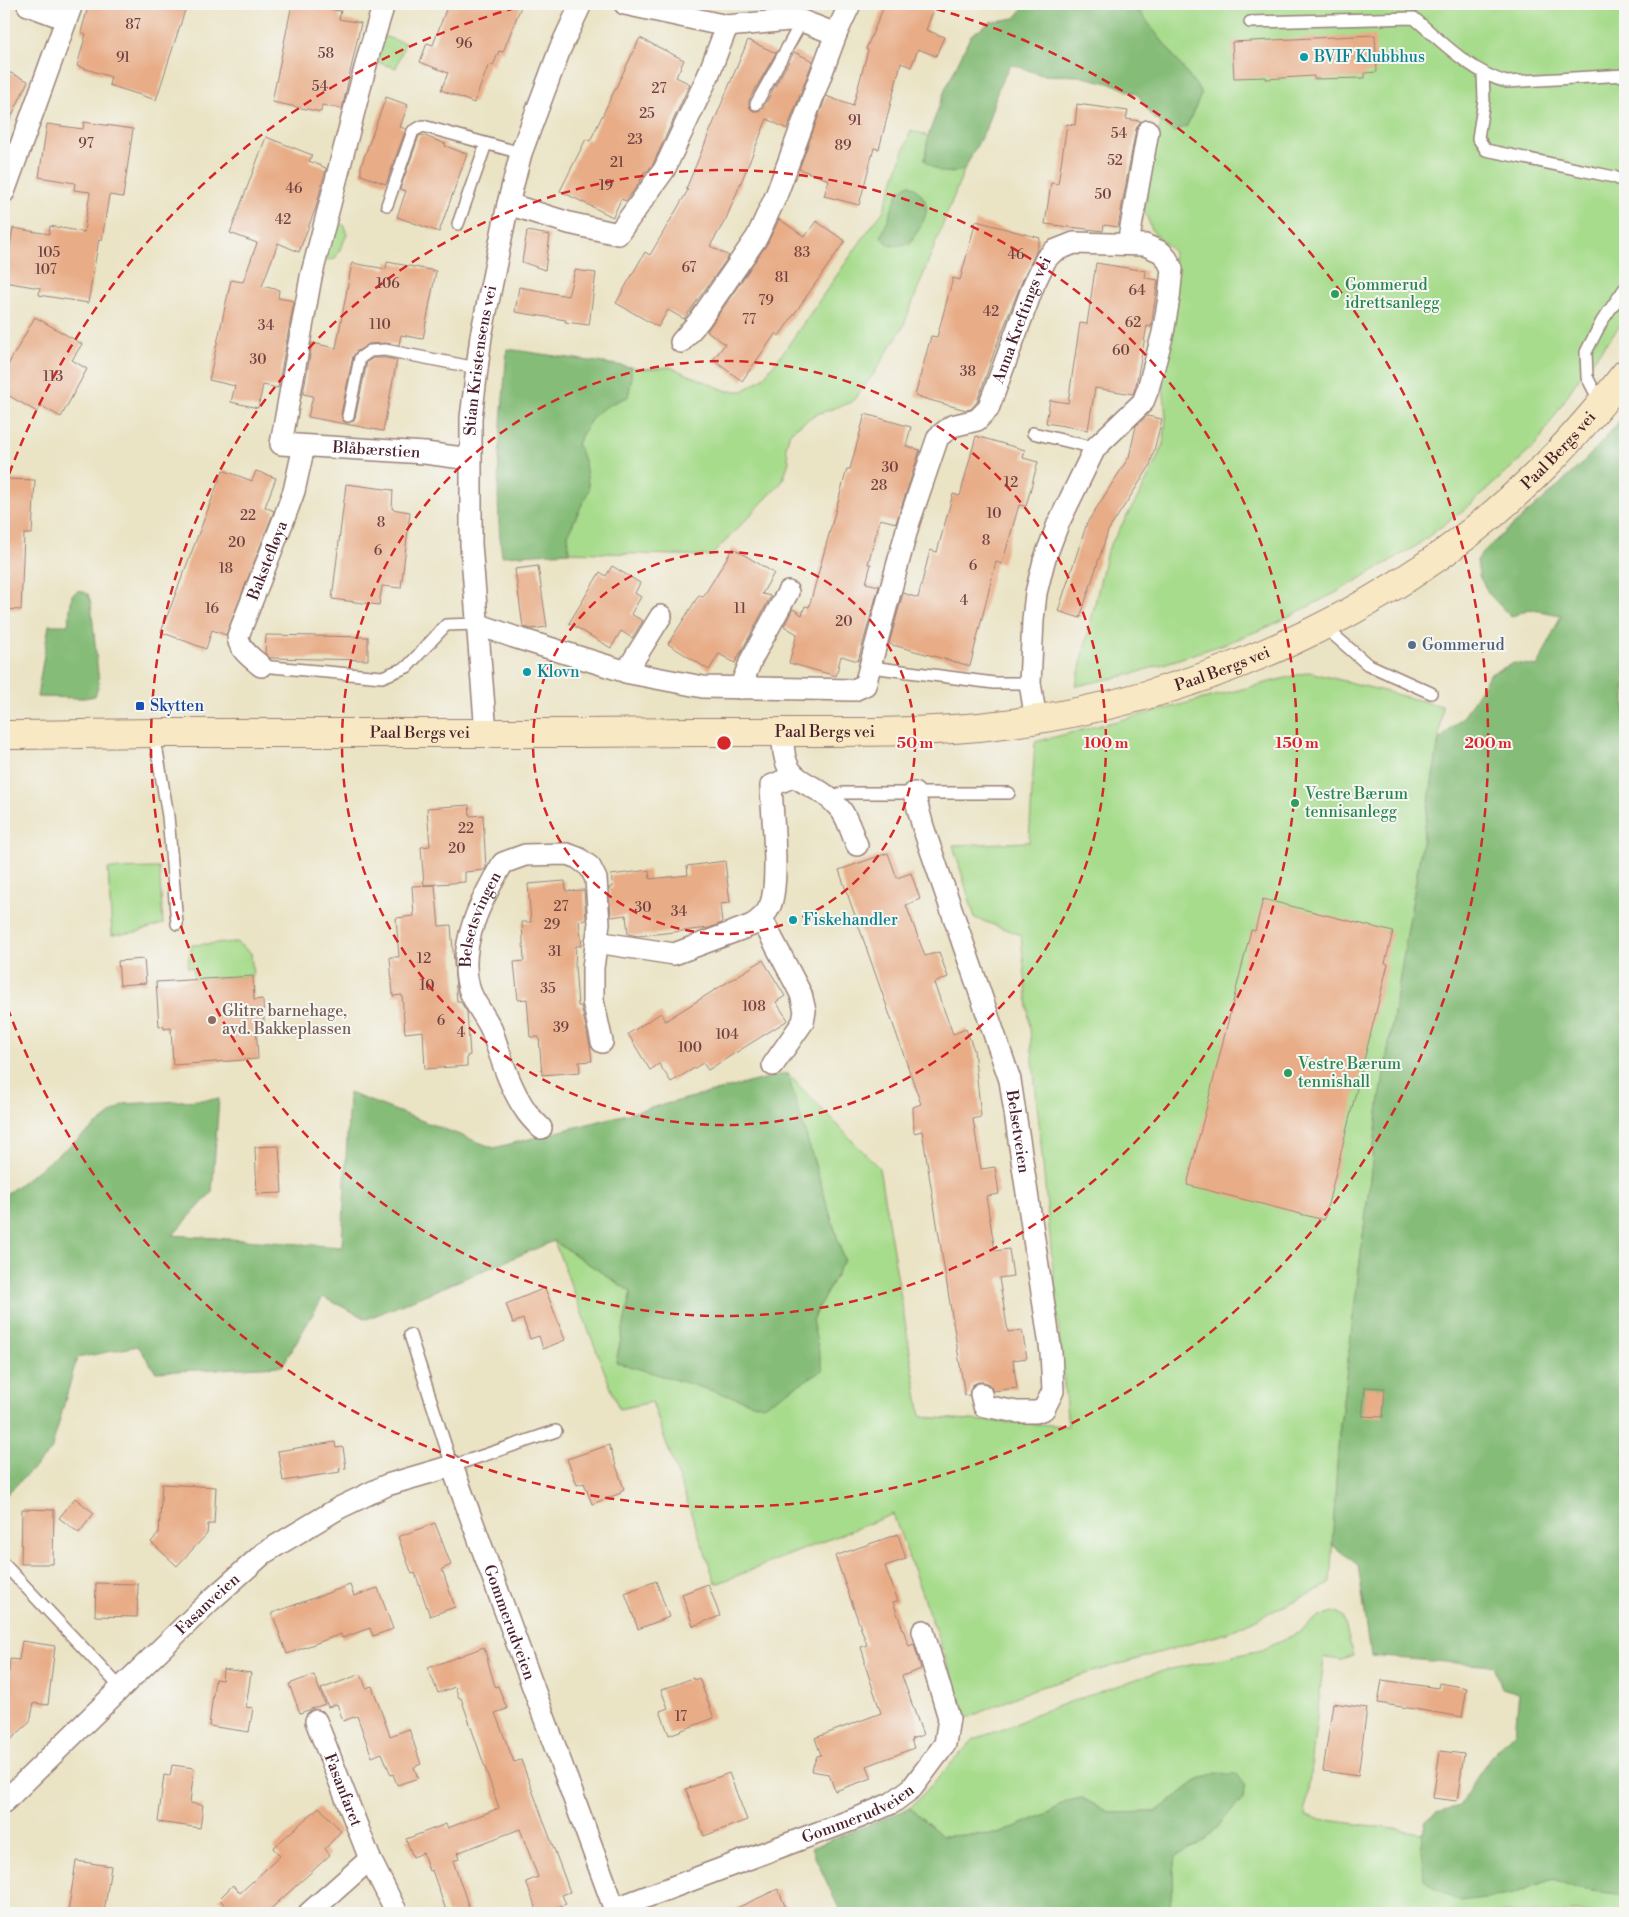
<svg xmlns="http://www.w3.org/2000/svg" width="1629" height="1917" viewBox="0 0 1629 1917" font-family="'Libre Bodoni',serif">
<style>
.green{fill:#a7dc8c;stroke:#787e5c;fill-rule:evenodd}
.forest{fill:#85bc78;stroke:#686e52}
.building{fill:#e8ac86}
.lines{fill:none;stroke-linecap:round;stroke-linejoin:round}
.lane-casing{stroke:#9a8178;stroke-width:14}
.street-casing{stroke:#9a8178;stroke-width:24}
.secondary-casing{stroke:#9a8178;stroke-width:30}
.lane{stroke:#fff;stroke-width:11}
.street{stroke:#fff;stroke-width:21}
.secondary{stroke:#f8e8c3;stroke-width:28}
.ring{fill:none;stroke:#d62828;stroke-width:2.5;stroke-dasharray:9 6}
.culture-dot{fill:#0f9aa8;stroke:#f6f6f2;stroke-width:2}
.leisure-dot{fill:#2e9e5b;stroke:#f6f6f2;stroke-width:2}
.service-dot{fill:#5c6f8a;stroke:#f6f6f2;stroke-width:2}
.transit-dot{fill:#1a4fb4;stroke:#f6f6f2;stroke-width:2}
.education-dot{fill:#8d6e63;stroke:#f6f6f2;stroke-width:2}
.labels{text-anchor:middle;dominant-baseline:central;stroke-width:4;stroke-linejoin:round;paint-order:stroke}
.number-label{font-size:14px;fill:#724242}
.culture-label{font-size:16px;fill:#0d838f;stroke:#f6f6f2;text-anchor:start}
.leisure-label{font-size:16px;fill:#27864d;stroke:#f6f6f2;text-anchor:start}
.street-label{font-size:16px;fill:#4a1f2b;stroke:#f6f6f2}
.service-label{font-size:16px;fill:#4e5e75;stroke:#f6f6f2;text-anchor:start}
.transit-label{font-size:16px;fill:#164399;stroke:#f6f6f2;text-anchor:start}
.education-label{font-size:16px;fill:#785e54;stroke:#f6f6f2;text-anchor:start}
.centre{fill:#d62828;stroke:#f6f6f2;stroke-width:2.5}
.ring-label{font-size:15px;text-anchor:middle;font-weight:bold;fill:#d62828;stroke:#f6f6f2;stroke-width:4;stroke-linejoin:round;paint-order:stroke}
</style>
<rect width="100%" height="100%" fill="#f6f6f2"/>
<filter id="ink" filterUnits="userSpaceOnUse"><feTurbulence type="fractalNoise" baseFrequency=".02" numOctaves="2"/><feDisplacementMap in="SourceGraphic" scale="10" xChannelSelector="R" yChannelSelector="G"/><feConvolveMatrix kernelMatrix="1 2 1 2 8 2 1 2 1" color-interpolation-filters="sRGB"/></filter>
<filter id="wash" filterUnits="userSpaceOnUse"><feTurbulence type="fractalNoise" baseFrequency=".0096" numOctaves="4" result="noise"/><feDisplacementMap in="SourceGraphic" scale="20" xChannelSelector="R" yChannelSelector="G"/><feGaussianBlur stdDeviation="1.12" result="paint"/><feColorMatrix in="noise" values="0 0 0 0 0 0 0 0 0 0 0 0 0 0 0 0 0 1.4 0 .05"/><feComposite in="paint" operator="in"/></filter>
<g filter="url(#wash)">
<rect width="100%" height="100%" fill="#eae3c4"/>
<path class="green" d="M1136,4H1625V319L1576,382L1536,445L1471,504L1416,546L1337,592L1270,626L1230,642L1136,673L1076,686L1107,551L1142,490L1163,446L1166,418L1162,370L1174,252L1153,232L1144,210L1152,161L1161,123L1174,132L1140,12Z
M382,36L405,43L396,68L376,62Z
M911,130L928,136L925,160L951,173L964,170L903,327L873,375L852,402L814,415L790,432L786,446L789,462L782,482L711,556L569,552L568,535L577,514L585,463L577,444L590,418L606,405L628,396L631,381V367L643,369L670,367L727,391H743L762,379L782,354L870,228L883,212ZM909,184C938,203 925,221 909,244Z
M332,220L345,226L347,235L335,259L329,260L319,255Z
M1309,672L1442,706L1439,740L1379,1105L1339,1434L1330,1584L1227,1633L1034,1689L967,1718L893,1514L716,1584L652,1402L619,1409L554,1241L631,1292L616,1362L812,1320L844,1260L787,1073L879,1168L921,1417L1068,1426L1021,935L975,918L953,845L1029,842L1035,742Z
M159,868L163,924L137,932L112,935L108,869Z
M236,942L251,953L253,976L194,980L193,968L187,967L192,945Z
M1333,1612L1343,1616L1353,1656L1342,1660L1324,1658L1305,1817L1424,1833L1421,1851L1510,1895L1553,1879L1579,1889L1625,1895V1913H1169L1176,1856C1190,1849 1205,1841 1216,1829C1225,1818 1232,1808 1243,1800L1215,1773L1195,1782L1156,1812L1110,1813L1082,1798L1068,1801L1044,1815L998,1834L942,1836L910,1808L974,1739L1010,1727L1035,1714L1157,1672L1262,1650L1298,1633L1319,1617Z"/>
<path class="forest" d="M1027,4H1136L1140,12L1202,93L1187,126L1174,132L1153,117L1138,95L1113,84L1079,76L1042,75L1011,64L999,86L986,128L964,170C946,174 938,174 925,160L928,136L945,90L971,35L990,22L1015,18Z
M909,184C938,203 925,221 909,244L890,246L881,237L899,191Z
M507,349L631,367V381L628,397C596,409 593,414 577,444L585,463L589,490L568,534L569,552L502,556C493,488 502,417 507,349Z
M1625,413V1895L1579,1889L1553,1879L1510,1895L1460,1901L1436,1888L1424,1878L1421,1851L1425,1822L1437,1812L1459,1806L1489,1758L1515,1732L1519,1693L1502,1688L1494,1666L1371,1656L1358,1565L1332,1545L1339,1434L1379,1105L1439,740L1464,716L1490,674L1514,663L1538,666L1561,615L1528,609L1511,617L1489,594L1479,576L1477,560L1486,549C1533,507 1588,465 1625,413Z
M79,590L88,594L91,603L99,684L95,696L84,698L37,697L49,625H68L72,595Z
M787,1073L844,1260L812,1320L823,1370L763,1406L616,1362L631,1292L554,1241L367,1319L323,1297L282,1366L156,1372L138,1346L77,1358L51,1451L4,1497V1196L124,1104L219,1099L212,1192L173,1235L342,1247L349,1093L494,1148Z
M1215,1773L1237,1774L1245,1785L1243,1800C1232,1808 1225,1818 1216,1829C1205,1841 1190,1849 1176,1856L1169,1913H841L811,1848L910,1808L942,1836L998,1834L1044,1815L1068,1801L1082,1798L1110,1813L1156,1812L1195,1782Z"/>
<g id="blocks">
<path class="building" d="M89,4H187L156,100L109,85L111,77L77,66L86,34L81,32Z
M292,4H304L341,11L339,19L361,23L342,109L322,105L321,112L272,102Z
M448,4H522L503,52L499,51L493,66L489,64L474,103L441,90L448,73L420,62L427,43L433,45Z
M885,4H914L933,11L926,30L944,37L936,56L918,49L911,67L901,63L879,149L874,148L859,205L824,196L829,180L799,169L826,96L853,106L868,50L866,49Z
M1375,35L1377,72L1365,73V78L1314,79V76L1266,79V77L1234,78L1232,42Z
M640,38L684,60L676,77L690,84L653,164L647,172L645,171L639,183L626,201L621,199L613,217L560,191L586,139L590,141Z
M748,40L776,53L749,100V107L753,111H759L763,108L794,52L813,61L787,129L767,119L726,219L710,246L729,256L684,319L668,310L658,327L616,303L645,252L650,255L688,190L686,189Z
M4,70L28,81L4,133Z
M386,97L408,105L400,127L406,129L386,184L361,175V166Z
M1077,104L1128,111L1126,119L1141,121L1136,129L1118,227L1104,225L1103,231L1045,224L1051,183L1058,184L1067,124L1075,125Z
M84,122L133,129L123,197L109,195L102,240L99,239L88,303L39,295L40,288L4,282L13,228L49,234L50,226L84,232L90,192L74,190L75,183L39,177L47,124L83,129Z
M422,135L446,144L445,146L467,154L439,232L397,217L406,191L400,189L419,136Z
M266,137L312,155L309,161L326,168L316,207L299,252L278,243L262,286L279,290L278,298L294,301L278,388L263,385L258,408L231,402L235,386L209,380L231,280L243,282L257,243L230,233Z
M779,219L805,237L816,221L845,241L779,336L776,333L742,381L713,360L725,344L707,331L767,244Z
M976,221L1040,238L1037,250L1023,279L996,347L977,402L971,409L966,410L915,396L931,336L937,337L953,278L960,280Z
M527,231L550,235L545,270L522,262Z
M387,262L436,271L423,339L401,335L399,345L385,343L369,344L356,352L353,356L341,414L343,421L347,423L353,421L355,418L367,362L373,358H385L397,360L383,431L308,417L313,396L303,394L312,343L336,348L352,263L386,269Z
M1096,263L1146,271L1145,278L1158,280L1151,327L1147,326L1136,385L1133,394L1095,388L1088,430L1046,423L1050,400L1068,403L1080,323L1087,324Z
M575,270L596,273L589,325L565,322L566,320L515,312L519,287L568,296Z
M35,317L82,344L72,360L87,369L61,417L41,406L37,412L4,393V372Z
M865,414L911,427L906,446L920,450L896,523L880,519L868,564H871L866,583L879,586L858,661L841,656L836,676L789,663L797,634L784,626L793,609L802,615L805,606L809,607L847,469H850Z
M1147,416L1162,419L1150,466L1108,531L1080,618L1058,611L1087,523L1129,457L1136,426Z
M976,436L1025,450L1023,458L1038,462L1026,506L1019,505L1002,564L996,562L970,666L889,644L903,593L918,598L930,550L937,552L953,494L960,496Z
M223,470L252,481L256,471L276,478L265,507L274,511L226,635L212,630L206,649L161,632Z
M4,479L35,480L32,534H24L21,610L4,609Z
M346,484L393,490L392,509L410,512L401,588L382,586L379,605L332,599Z
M733,548L774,573L762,594L771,596L735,663L719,654L709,670L668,644L699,595L703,597Z
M538,566L547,627L532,629L523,627L515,569Z
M612,566L640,583L635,593L641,597L631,614L643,621L632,638L621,631L611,648L569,623L600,572L606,576Z
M266,635L368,637V660L270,658L265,653Z
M469,805L470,816L483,815L486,868L484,870L465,872V882L424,885L421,847L430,846L427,808Z
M888,853L897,878L911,873L920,899L906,905L925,956L939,952L948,977L934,983L953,1034L966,1029L974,1050L981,1117L973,1119L981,1169L995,1167L999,1194L986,1196L995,1251L1009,1249L1013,1276L999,1278L1008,1332L1022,1330L1027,1358L1013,1360L1017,1388L993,1391L990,1385L985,1382H978L972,1385L969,1395L965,1396L922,1131L914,1133L913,1107L921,1104L839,870Z
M725,861L730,903L720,904L722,923L709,928L638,936L628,934L626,915L611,917L609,888L613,887L611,875L649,870L650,879L688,875L687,866Z
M565,881L566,891L584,890L586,920L579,921L582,946H576L575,966L578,1006H581L590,1046L592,1061L579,1062L580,1072L542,1075L539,1037H530L527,999L518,1000L514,962L524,961L522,922H531L528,884Z
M435,885L439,926L451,925L457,1001H460L467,1012L470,1055L467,1056V1066L425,1069L423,1031L405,1033L402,995L393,996L390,957H399L396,918L414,916L412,886Z
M1263,899L1393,932L1385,963L1388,964L1324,1220L1187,1185L1251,930L1255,931Z
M144,959L146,983L120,985L118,961Z
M763,960L785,996L776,1002L788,1020L708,1070L703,1063L671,1082L659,1064L650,1070L628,1034L661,1013L665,1021Z
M253,976L254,1000L262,999L263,1002L264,1023H256L258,1059L173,1065L171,1028L164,1029V1026L159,1027L156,982Z
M279,1146L282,1193L257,1194L255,1147Z
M545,1288L565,1340L543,1349L539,1336L530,1339L523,1319L513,1323L506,1304Z
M1365,1387L1385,1388L1383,1417L1362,1416Z
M335,1442L336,1448L343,1447L346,1468L339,1469L340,1472L283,1481L278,1451Z
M609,1445L624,1489L620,1491L621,1493L592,1504L584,1483L577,1485L567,1459Z
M162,1484L216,1487L214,1524H208L207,1534L177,1566L151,1542L159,1533Z
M75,1498L94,1513L79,1533L59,1518Z
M22,1509L54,1510L53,1564H21Z
M435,1523L451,1565L442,1569L455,1607L430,1616L415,1573L412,1574L398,1537Z
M898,1534L906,1559L885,1566L898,1601L893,1602L909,1646L914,1644L921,1669L902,1676L923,1735L911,1739L914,1748L867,1766L872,1778L835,1791L829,1774L811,1771L817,1756L821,1755L815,1738L881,1713L865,1665V1660L861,1647L867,1645L835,1556Z
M656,1581L669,1617L638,1629L625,1593Z
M96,1583L138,1584L137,1617L95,1616Z
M708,1584L720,1616L693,1626L682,1594Z
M350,1585L354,1596L378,1588L393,1629L373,1636L370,1628L342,1638L341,1634L287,1654L272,1613Z
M22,1641L55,1646L48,1705L34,1703L30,1722L4,1746V1671L9,1672L10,1659L19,1660Z
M484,1647L495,1687L498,1686L507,1709L495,1713L514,1762L521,1760L570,1892L562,1895L566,1904L540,1913H538L526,1882L538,1877L520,1829L457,1853L459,1859L453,1861L471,1913H447L432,1870L429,1871L423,1853L413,1857L406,1839L446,1824L448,1828L499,1808L461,1698H459L455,1687L438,1693L428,1668Z
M223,1669L251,1673L246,1707L253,1708L249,1732L209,1726L215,1679L222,1680Z
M361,1674L366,1688L372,1686L390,1736L409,1729L421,1764L414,1767L418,1778L397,1785L393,1774L391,1775L382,1753L372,1757L357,1716L343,1721L337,1704L328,1707L321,1689Z
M314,1675L325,1704L300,1713L289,1684Z
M693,1678L694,1680L699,1678L714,1718L669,1735L660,1711L668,1708L661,1690Z
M1382,1680L1438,1688L1439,1683L1467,1688L1462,1717L1378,1703Z
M1333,1703L1367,1708L1358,1776L1323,1771Z
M1440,1751L1464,1754L1457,1801L1433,1798Z
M172,1765L194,1768L190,1803L203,1805L200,1828L158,1822L164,1775L170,1776Z
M729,1773L747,1820L704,1836L686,1789Z
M319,1807L341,1831L325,1849L330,1855L266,1913H218L226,1906L219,1899L233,1885L240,1893L280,1856L273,1848Z
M76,1861L111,1866L104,1913H68Z
M778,1889L788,1913H726Z"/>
</g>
</g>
<g filter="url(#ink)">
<use href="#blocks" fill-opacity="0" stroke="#9a8178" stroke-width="1"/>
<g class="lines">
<defs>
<path id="lane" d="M1250,22L1414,18C1440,40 1473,74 1507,82L1625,75
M1483,72L1484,100L1478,138L1486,150L1614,177L1625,182
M756,104L802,21
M387,205L413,131L423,126L521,153
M458,224L486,144
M1601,404L1587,377L1586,352L1602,321L1625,288
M348,416L360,358L370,351L385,350L477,368
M1033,433L1095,448
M1324,624L1335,636L1367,664L1431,693
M261,666L382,677L407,667L446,625L477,624
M871,667L994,683H1030
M154,733L168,816L177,924
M829,798L843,793H1009
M410,1335L452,1466L556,1431
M4,1564L121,1688"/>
<g id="street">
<path id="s1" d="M384,4L369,53L311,277L281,444L425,453L470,459"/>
<path d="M625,4L727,26L790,20L802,21L836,34"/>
<path d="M28,5L66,19"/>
<path d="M4,192L72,4"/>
<path d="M508,204L569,223L618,234L664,170L708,76L727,26"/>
<path d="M1128,244L1148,131"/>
<path d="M681,342L699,321L757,237L776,196L836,34L850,4"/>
<path id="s2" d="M477,624L514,637L630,673L703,687L854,690L865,685L909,522L938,437L952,426L977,420L988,409L1034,284L1046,259L1054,251L1074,243L1145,245L1161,252L1167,259L1172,269L1169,298L1163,333L1148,389L1143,402L1095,448L1058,524L1044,561L1036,593L1033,620L1030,683L1036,720"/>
<path id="s3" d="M261,666C252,658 238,649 238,636L283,521L294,491L304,446"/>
<path d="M626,672L661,616"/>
<path d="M740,688L752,658L788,592"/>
<path d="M783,732C781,792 812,774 841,810C848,819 852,834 857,845"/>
<path id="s4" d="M486,733L471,544V418L481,336L508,204L521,153L560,49L581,4"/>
<path id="s5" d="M914,793L923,827L1010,1080L1051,1352L1053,1391L1044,1409L1036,1412H1017L984,1406L981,1394"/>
<path d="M762,919L801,994L805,1011L803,1022L773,1065"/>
<path d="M596,942L674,954L752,925C760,920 766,915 770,906C780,883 772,813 771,786L794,776"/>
<path id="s6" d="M541,1128C536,1123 530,1117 526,1111C510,1088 501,1058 492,1031C486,1016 473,1003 469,988C457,945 482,898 503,863L525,855L567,854L578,858L590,867L596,879L599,923L593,968V1001L602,1042"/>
<path id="s7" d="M316,1721L370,1859L397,1913"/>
<path id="s8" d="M4,1802L210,1601L264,1553L339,1508L387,1485L452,1466L616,1913"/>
<path id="s9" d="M614,1909L860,1817L892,1803L912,1788L945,1744L949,1718L923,1631"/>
<path d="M309,1913L370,1859"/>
</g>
<g id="secondary">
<path id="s10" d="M4,735C56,735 108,733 160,733C300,732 439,733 578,733C657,732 735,732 814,732C869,732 924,732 979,727C1186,706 1398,615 1545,466C1574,437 1600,406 1625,374"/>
</g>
</defs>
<use href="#lane" class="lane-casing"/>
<use href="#street" class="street-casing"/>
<use href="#secondary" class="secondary-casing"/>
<use href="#lane" class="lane"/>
<use href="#street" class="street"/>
<use href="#secondary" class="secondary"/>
</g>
</g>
<g class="ring">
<circle cx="724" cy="743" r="191"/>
<circle cx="724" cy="743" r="382"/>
<circle cx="724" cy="743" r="573"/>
<path d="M4 488A764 764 0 0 1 526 5M922 5A764 764 0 1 1 4 998"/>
</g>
<g class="culture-dot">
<circle cx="1304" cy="57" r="5"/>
<circle cx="527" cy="672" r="5"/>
<circle cx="793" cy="920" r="5"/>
</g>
<g class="leisure-dot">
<circle cx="1335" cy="294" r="5"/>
<circle cx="1295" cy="803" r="5"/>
<circle cx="1288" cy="1073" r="5"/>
</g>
<circle class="service-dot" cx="1412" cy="645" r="5"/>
<rect class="transit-dot" x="135" y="701" width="10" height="10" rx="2.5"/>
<circle class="education-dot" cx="212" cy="1020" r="5"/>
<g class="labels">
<g class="number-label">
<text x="133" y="25">87</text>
<text x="464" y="44">96</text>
<text x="326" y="54">58</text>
<text x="123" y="58">91</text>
<text x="320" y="87">54</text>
<text x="659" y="89">27</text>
<text x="647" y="114">25</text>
<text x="855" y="121">91</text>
<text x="1119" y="134">54</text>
<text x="635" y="140">23</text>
<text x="86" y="144">97</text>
<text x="843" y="146">89</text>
<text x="1115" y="161">52</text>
<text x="617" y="163">21</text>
<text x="606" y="186">19</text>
<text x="294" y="189">46</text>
<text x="1103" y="195">50</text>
<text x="283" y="220">42</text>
<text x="49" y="253">105</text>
<text x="802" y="253">83</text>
<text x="1016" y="255">46</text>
<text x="689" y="268">67</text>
<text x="46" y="270">107</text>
<text x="782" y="278">81</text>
<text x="388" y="284">106</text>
<text x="1137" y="291">64</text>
<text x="766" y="301">79</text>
<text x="991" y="312">42</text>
<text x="749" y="320">77</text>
<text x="1133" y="323">62</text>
<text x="380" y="325">110</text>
<text x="266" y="326">34</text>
<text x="1121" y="351">60</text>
<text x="258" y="360">30</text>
<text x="968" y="372">38</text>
<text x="53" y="377">113</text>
<text x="890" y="468">30</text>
<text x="1011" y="483">12</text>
<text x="879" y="486">28</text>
<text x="994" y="514">10</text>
<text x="248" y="516">22</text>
<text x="381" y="523">8</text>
<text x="986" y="541">8</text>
<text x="237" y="543">20</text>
<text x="378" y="551">6</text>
<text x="973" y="566">6</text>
<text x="226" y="569">18</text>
<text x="964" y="601">4</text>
<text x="212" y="609">16</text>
<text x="740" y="609">11</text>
<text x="844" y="622">20</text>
<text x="466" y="829">22</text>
<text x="457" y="849">20</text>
<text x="561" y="907">27</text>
<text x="643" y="908">30</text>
<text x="679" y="912">34</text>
<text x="552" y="925">29</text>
<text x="555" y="952">31</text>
<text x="424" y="959">12</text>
<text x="427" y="986">10</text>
<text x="548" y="989">35</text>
<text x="754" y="1007">108</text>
<text x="441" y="1021">6</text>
<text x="561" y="1028">39</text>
<text x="461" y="1033">4</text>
<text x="727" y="1035">104</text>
<text x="690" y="1048">100</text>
<text x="681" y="1717">17</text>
</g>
<g class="culture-label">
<text x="1314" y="57">BVIF Klubbhus</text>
<text x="537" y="672">Klovn</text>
<text x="803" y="920">Fiskehandler</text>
</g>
<g class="leisure-label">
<text x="1345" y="285">Gommerud<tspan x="1345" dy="18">idrettsanlegg</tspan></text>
<text x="1305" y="794">Vestre Bærum<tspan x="1305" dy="18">tennisanlegg</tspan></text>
<text x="1298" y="1064">Vestre Bærum<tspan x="1298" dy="18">tennishall</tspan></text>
</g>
<g class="street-label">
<text stroke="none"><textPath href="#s2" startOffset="811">Anna Kreftings vei</textPath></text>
<text stroke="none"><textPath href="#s4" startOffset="374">Stian Kristensens vei</textPath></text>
<text stroke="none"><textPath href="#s10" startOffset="1631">Paal Bergs vei</textPath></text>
<text stroke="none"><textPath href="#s1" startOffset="548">Blåbærstien</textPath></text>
<text stroke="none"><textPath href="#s3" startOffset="120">Bakstefløya</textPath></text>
<text stroke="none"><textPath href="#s10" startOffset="1226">Paal Bergs vei</textPath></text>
<text stroke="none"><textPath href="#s10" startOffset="821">Paal Bergs vei</textPath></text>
<text stroke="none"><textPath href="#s10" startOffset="416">Paal Bergs vei</textPath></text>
<text stroke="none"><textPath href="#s6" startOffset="230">Belsetsvingen</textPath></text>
<text stroke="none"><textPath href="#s5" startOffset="355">Belsetveien</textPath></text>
<text stroke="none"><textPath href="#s8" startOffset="284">Fasanveien</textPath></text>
<text stroke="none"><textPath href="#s8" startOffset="735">Gommerudveien</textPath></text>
<text stroke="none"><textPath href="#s7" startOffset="74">Fasanfaret</textPath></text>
<text stroke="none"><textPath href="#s9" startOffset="262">Gommerudveien</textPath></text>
</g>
<g class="service-label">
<text x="1422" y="645">Gommerud</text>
</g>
<g class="transit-label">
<text x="150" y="706">Skytten</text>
</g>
<g class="education-label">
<text x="222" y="1011">Glitre barnehage,<tspan x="222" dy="18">avd. Bakkeplassen</tspan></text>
</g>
</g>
<circle cx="724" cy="743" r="8" class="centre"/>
<g class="ring-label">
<text x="915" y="748">50 m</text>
<text x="1106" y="748">100 m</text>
<text x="1297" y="748">150 m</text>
<text x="1488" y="748">200 m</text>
</g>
<rect width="1629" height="1917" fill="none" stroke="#f6f6f2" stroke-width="20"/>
</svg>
